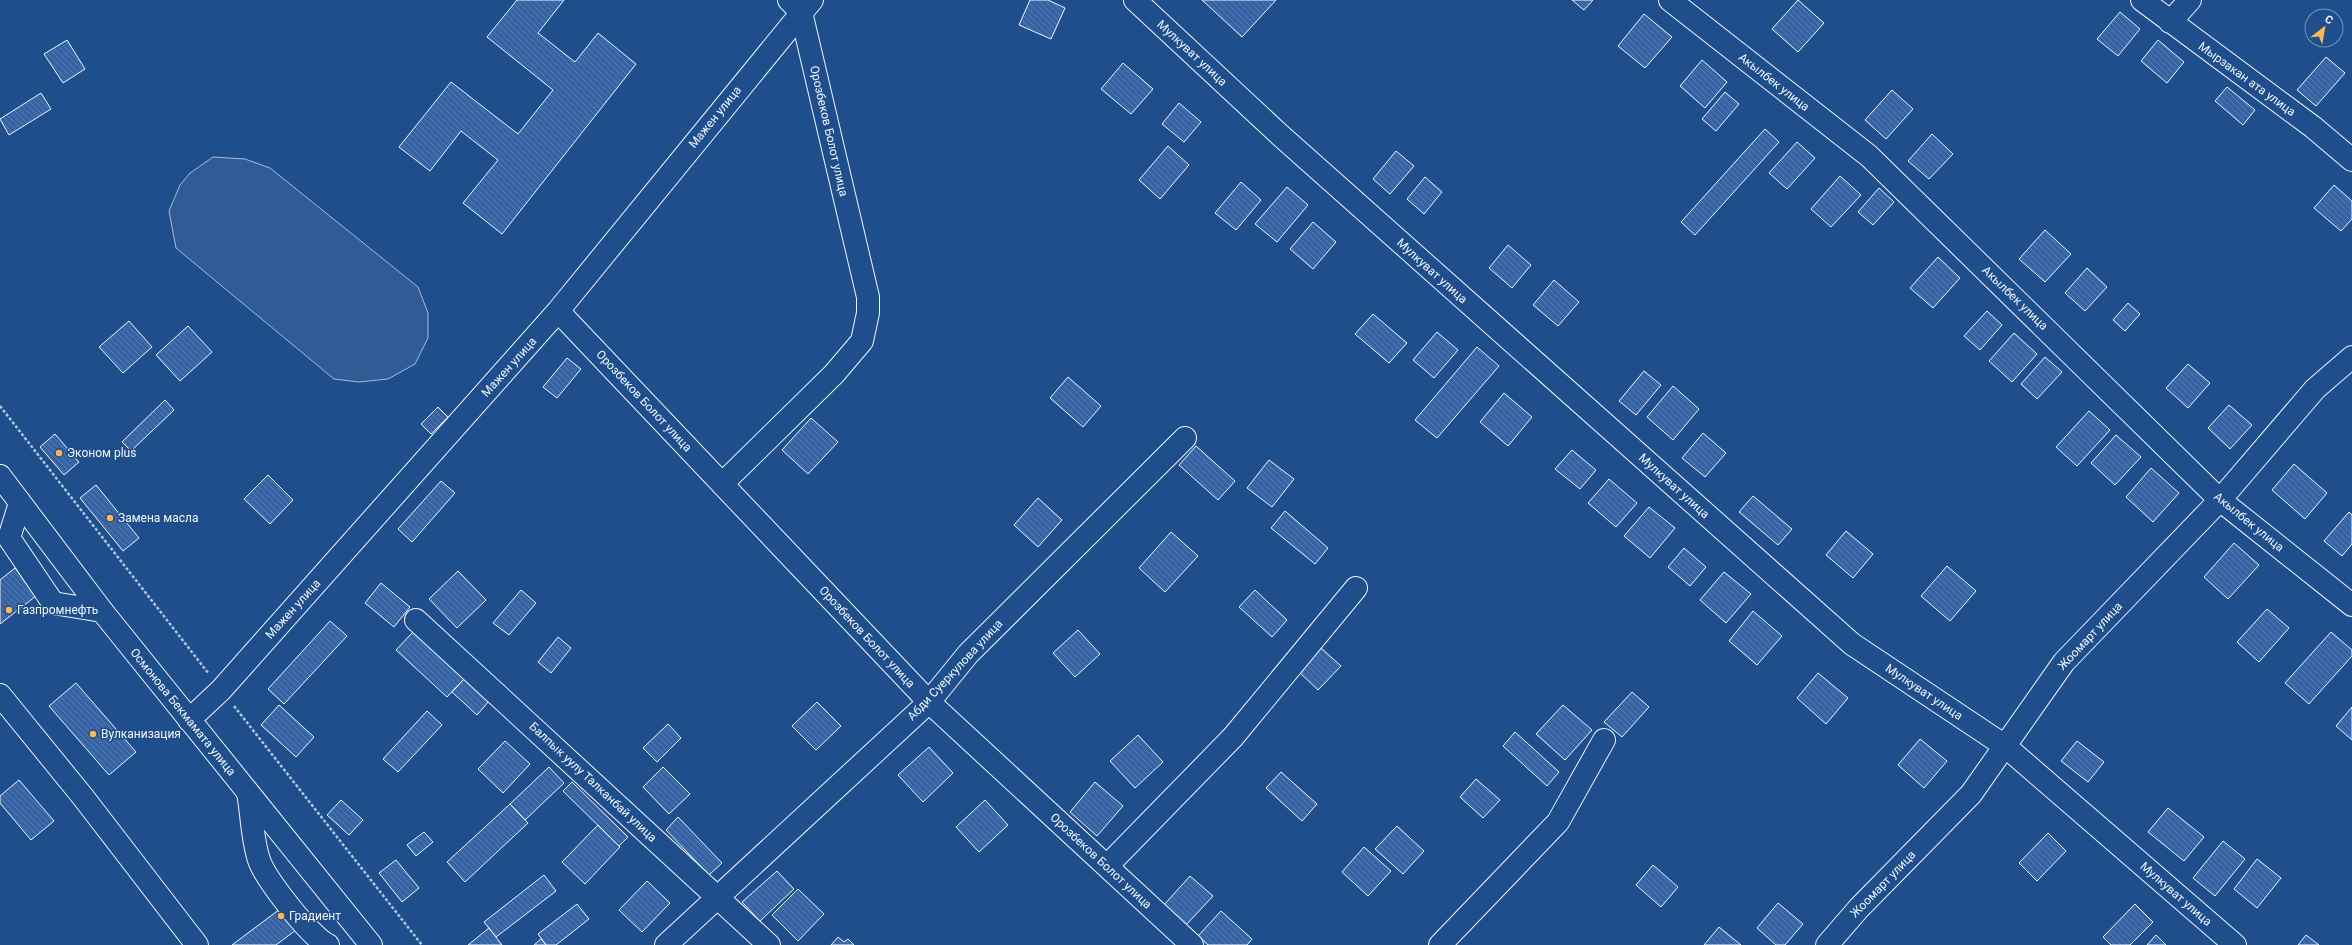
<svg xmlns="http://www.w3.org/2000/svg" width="2352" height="945" viewBox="0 0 2352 945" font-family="Roboto,sans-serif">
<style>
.built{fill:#305b95;stroke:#a8bbd7}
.building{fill:url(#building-back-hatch);stroke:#f2f6ff}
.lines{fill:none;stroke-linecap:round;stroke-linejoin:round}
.minor-casing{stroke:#f2f6ff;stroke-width:24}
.highway-casing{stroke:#f2f6ff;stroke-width:24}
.path{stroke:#b3c4dc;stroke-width:2.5;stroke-dasharray:3 2;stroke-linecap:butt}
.minor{stroke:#1f4e8c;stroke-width:22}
.highway{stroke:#1f4e8c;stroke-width:22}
.poi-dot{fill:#ffb74d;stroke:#1f4e8c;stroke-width:1.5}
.labels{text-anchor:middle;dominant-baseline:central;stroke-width:3;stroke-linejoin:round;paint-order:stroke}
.street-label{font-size:12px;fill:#f2f6ff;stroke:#1f4e8c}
.poi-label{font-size:12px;fill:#f2f6ff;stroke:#1f4e8c;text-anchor:start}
</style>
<defs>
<pattern id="building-back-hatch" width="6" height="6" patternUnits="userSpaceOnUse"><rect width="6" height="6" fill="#3563a3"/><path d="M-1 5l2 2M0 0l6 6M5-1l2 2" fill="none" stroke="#537ab1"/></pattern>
</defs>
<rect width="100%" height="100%" fill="#1f4e8c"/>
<path class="built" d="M213,157L245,159L270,168L418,287L428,313V338L415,364L388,379L359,382L334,379L176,248L169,211L180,185L190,173Z"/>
<path class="building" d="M517,0H564L538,33L575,62L598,33L636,64L502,234L463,203L498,160L461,131L430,171L399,147L451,82L518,134L553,90L487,37Z
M1030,0H1048L1065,8L1051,39L1019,25Z
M1202,0H1276L1242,37Z
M1572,0H1593L1584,10Z
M1798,0L1824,23L1798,52L1772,29Z
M2120,12L2140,29L2118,56L2097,39Z
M1644,14L1672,37L1645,68L1618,46Z
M67,40L85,69L63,83L44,54Z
M2158,40L2184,62L2167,83L2141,61Z
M2326,57L2345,73L2316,106L2297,90Z
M1702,60L1727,82L1705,108L1680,86Z
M1123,63L1153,89L1131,114L1101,89Z
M2227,87L2255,110L2243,125L2215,101Z
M1892,90L1913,109L1886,139L1865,120Z
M1725,92L1739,104L1716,131L1702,119Z
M41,93L51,109L9,135L0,119Z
M1179,103L1201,122L1184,142L1162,124Z
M1765,129L1779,142L1695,235L1681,222Z
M1932,134L1953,154L1929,179L1908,161Z
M1797,142L1815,158L1787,189L1769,173Z
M1168,146L1189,165L1160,199L1139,180Z
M1396,151L1414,166L1390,194L1373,179Z
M1840,176L1861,195L1831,227L1811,209Z
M1425,177L1442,192L1424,214L1407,199Z
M1241,182L1261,200L1236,230L1215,213Z
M2334,185L2352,201V219L2341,231L2314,208Z
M1287,187L1308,205L1277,242L1255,224Z
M1879,188L1894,202L1873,225L1858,212Z
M1313,222L1336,242L1313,269L1290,249Z
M2045,230L2071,254L2045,282L2019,259Z
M1508,245L1531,265L1512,288L1489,268Z
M1938,257L1960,278L1933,308L1910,288Z
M2087,268L2107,287L2085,311L2065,293Z
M1554,280L1579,302L1558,326L1533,305Z
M2128,303L2140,314L2125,331L2113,320Z
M1987,311L2002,325L1980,350L1964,336Z
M1373,314L1407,343L1389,363L1355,334Z
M129,321L152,347L123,373L99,347Z
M188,326L212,352L180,381L156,355Z
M1437,332L1458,350L1434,378L1413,360Z
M2014,333L2037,354L2012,382L1989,361Z
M1477,347L1499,366L1437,438L1415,420Z
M2045,357L2062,372L2037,399L2021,384Z
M567,358L581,369L557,398L543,387Z
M2188,364L2210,383L2188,408L2166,388Z
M1644,371L1661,385L1636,415L1619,401Z
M1068,377L1101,406L1083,427L1050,398Z
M1673,386L1699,409L1673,440L1647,417Z
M1504,393L1532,417L1508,446L1480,422Z
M165,400L174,410L131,451L122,442Z
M2229,405L2252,425L2230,449L2208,428Z
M438,407L448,417L431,434L421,424Z
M2089,411L2110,430L2077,466L2056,447Z
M811,418L838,442L808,474L782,450Z
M1703,433L1726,453L1705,477L1682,458Z
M55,434L79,462L64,475L40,447Z
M2116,435L2141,457L2115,485L2091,463Z
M1196,446L1235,481L1218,500L1179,465Z
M1572,450L1596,470L1580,489L1555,469Z
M1269,460L1294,479L1272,507L1247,488Z
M2294,464L2327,493L2305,519L2272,490Z
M2151,468L2179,493L2153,522L2126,497Z
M268,475L293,500L270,524L244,499Z
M1609,479L1637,503L1616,527L1588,503Z
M441,481L455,493L412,542L398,529Z
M96,485L139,538L123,551L80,498Z
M1753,496L1792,529L1778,545L1739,512Z
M1038,498L1062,520L1038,547L1014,525Z
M1649,507L1675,528L1650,558L1624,536Z
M1285,511L1328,548L1315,564L1271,528Z
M2349,512L2352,515V544L2342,556L2324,541Z
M1846,531L1873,554L1853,578L1826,555Z
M1171,532L1198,556L1165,592L1139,568Z
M2234,543L2259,565L2228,599L2204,577Z
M1684,548L1706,567L1690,586L1668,567Z
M1947,566L1976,591L1950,621L1921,596Z
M15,568L36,596L0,624V580Z
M458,571L486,600L457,628L429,599Z
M1724,572L1751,594L1726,623L1700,600Z
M381,583L410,607L394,627L365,603Z
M521,590L536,603L509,635L493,623Z
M1255,590L1287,620L1272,637L1239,607Z
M2267,609L2289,628L2259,662L2237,642Z
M1753,611L1782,636L1757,665L1729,641Z
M330,621L347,636L284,704L268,689Z
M1078,630L1100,654L1075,677L1053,653Z
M413,632L464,679L447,697L396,650Z
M2331,632L2352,650V656L2309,704L2285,683Z
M558,637L571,648L551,673L538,662Z
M1321,648L1341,666L1318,690L1299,672Z
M1818,673L1848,698L1826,724L1797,698Z
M464,679L489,701L477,715L452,692Z
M76,683L136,752L109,775L49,706Z
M1632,692L1649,707L1622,737L1604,722Z
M817,702L841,726L816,750L792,726Z
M279,705L314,737L296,757L261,725Z
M1563,705L1592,730L1565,760L1536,734Z
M2352,707V740L2336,726Z
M427,711L442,725L398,772L383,759Z
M668,724L681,738L657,762L643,748Z
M1515,732L1559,772L1547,786L1503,746Z
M1138,735L1163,762L1135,788L1110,761Z
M1920,739L1947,761L1924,788L1898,765Z
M505,741L530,764L503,793L478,769Z
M2077,741L2104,762L2088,782L2061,761Z
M929,747L953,773L923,802L898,775Z
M549,767L564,783L525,820L510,804Z
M663,767L690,794L669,814L643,787Z
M1281,772L1317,804L1302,821L1266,788Z
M1476,779L1500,800L1483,818L1460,797Z
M19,780L54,821L31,840L0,803V796Z
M572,782L628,837L619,846L563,791Z
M1095,782L1123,806L1097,836L1070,812Z
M341,800L363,820L349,835L327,815Z
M985,800L1008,825L979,852L956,827Z
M510,804L528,823L465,882L447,862Z
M2168,808L2204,837L2184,861L2148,832Z
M678,817L722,863L709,875L666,830Z
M598,825L620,847L585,884L562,862Z
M1397,826L1424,851L1403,874L1375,849Z
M424,832L433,842L416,856L407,845Z
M2048,833L2066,851L2037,881L2019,863Z
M2223,841L2245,859L2215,896L2193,878Z
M1364,847L1391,871L1368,896L1342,872Z
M2257,859L2281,878L2257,908L2234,889Z
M396,860L419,888L402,902L379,873Z
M1653,865L1678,887L1661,907L1636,885Z
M777,871L794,889L760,921L742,902Z
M544,875L556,891L496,937L484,922Z
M1190,876L1213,896L1186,925L1164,905Z
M647,881L670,903L642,932L619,910Z
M798,889L824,914L798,941L772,915Z
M1778,903L1803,924L1785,945H1776L1757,928Z
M577,904L589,919L556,945H546L538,934Z
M2135,904L2153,922L2130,945H2111L2103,937Z
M284,906L300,927L276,945H232Z
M1221,911L1252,939L1247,945H1208L1198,936Z
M1719,927L1741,945H1704Z
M489,928L502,945H468Z
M2156,935L2166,945H2147Z
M2306,935L2319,945H2298Z
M838,937L844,942L848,939L854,945H831Z
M541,939L546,945H534Z"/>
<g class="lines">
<defs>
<path id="minor" d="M1135,0L1280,135L1852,644L2005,746L2235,945
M1670,0L1869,156L2220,500L2352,605
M2142,0L2313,127L2352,160
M2170,22L2190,0
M558,311L929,702L1192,945
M722,484L834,374L862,341L868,313V297L801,12L789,0
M20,503L9,538L53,603L102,611
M416,620L769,945
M0,695L83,797L197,945
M189,720L221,690L558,311L812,0
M248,793C252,814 252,839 259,860C265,878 311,938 328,945
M1107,866L1233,737L1356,588
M666,945L929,702L968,654L1185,438
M1440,945L1558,822L1604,740
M1827,945L1859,908L1971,794L2064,662L2220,500L2315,389L2352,357"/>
<path id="highway" d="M0,476L102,611L371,945"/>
</defs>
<use href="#minor" class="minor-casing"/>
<use href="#highway" class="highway-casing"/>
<path class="path" d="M0,406L209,674
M234,706L422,945"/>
<use href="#minor" class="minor"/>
<use href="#highway" class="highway"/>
</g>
<g class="poi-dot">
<circle cx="59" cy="453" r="4"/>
<circle cx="110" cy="518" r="4"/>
<circle cx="9" cy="610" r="4"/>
<circle cx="93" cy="734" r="4"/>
<circle cx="281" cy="916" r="4"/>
</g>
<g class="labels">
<g class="street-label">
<text transform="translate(1192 53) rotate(43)">Мулкуват улица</text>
<text transform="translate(2247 79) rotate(36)">Мырзакан ата улица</text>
<text transform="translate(1774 82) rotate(38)">Акылбек улица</text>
<text transform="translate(715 117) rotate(-51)">Мажен улица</text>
<text transform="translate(829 131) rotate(77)">Орозбеков Болот улица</text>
<text transform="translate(1432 271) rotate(42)">Мулкуват улица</text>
<text transform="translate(2015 298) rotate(44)">Акылбек улица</text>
<text transform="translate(509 367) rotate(-48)">Мажен улица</text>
<text transform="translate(644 401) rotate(47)">Орозбеков Болот улица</text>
<text transform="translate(1674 486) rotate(42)">Мулкуват улица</text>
<text transform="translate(2249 522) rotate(39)">Акылбек улица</text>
<text transform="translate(293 609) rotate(-48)">Мажен улица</text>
<text transform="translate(2090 636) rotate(-47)">Жоомарт улица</text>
<text transform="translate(867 637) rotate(47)">Орозбеков Болот улица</text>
<text transform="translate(955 670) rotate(-47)">Абди Суеркулова улица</text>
<text transform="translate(1924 692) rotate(34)">Мулкуват улица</text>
<text transform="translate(183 712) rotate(51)">Осмонова Бекмамата улица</text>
<text transform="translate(593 782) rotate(43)">Балпык уулу Талканбай улица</text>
<text transform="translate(1101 861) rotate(43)">Орозбеков Болот улица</text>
<text transform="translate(1883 884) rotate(-46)">Жоомарт улица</text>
<text transform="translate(2176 894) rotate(41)">Мулкуват улица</text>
</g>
<g class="poi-label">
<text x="67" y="453">Эконом plus</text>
<text x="118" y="518">Замена масла</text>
<text x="17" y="610">Газпромнефть</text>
<text x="101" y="734">Вулканизация</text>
<text x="289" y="916">Градиент</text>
</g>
</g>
<g transform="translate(2324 28) rotate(31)"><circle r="19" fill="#1f4e8c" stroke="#7391ba"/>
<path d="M0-3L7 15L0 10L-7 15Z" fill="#ffb74d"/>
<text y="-6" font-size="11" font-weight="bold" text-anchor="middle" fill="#f2f6ff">С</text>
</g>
</svg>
